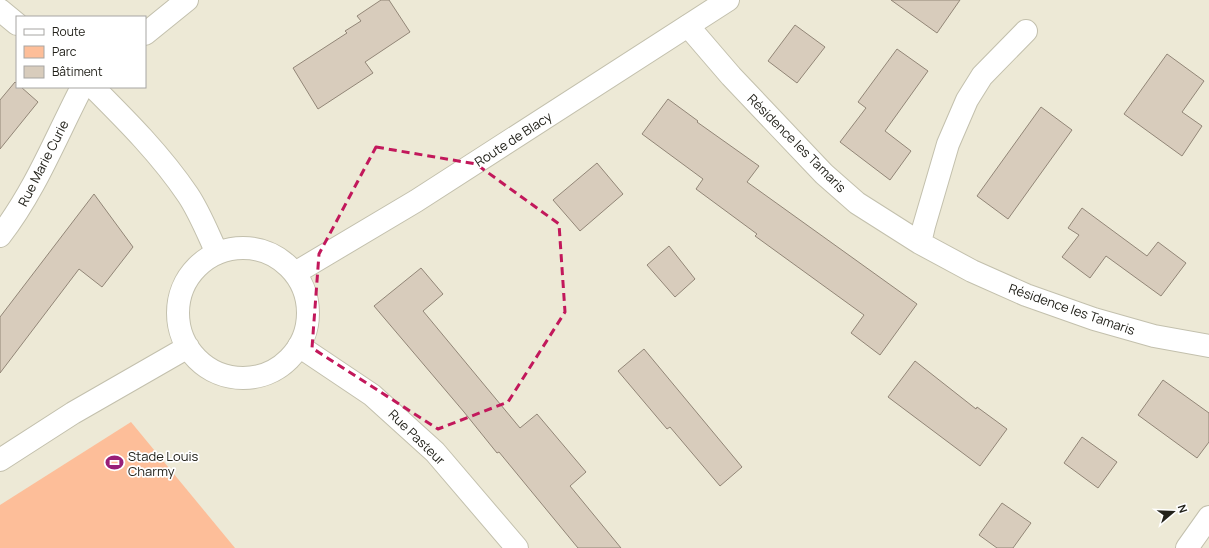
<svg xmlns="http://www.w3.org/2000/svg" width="1209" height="548" viewBox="0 0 1209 548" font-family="Manrope,sans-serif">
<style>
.green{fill:#fdbe99}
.building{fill:#d8ccbc;stroke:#928677}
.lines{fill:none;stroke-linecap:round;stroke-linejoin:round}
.minor-casing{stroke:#c3c0ad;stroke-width:24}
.major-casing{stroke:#c3c0ad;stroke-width:24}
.minor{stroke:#fff;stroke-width:22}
.major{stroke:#fff;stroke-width:22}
.marked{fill:none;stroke:#c2185b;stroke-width:3;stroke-dasharray:8 5;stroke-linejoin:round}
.labels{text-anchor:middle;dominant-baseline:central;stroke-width:3.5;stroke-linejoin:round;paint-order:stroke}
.street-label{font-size:13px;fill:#22211a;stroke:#fff}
.poi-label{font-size:13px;fill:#22211a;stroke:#fff;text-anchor:start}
</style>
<rect width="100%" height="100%" fill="#ede9d6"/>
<path class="green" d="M131,422L235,548H0V505Z"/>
<path class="building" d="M381,0H389L410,32L365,62L373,73L318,109L293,68L347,33L345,31L361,21L357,16Z
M891,0H960L937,33Z
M795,25L825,47L797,83L768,61Z
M897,49L928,71L885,131L911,151L890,180L840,142L866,108L858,102Z
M1167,54L1204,81L1182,112L1202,126L1182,156L1124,114Z
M15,82L17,84V87H21L38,102L0,149V100Z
M668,99L698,121L697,122L759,166L747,182L917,304L880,355L851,333L864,315L755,236L757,234L696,189L703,179L642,134Z
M1041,107L1072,130L1008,219L977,196Z
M597,163L623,194L580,231L553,200Z
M94,194L133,247L102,287L79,269L0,373V317Z
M1082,208L1147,256L1158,242L1186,263L1161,296L1106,256L1090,278L1062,257L1079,235L1068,228Z
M669,246L695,279L675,297L647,265Z
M421,268L443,294L423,311L520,428L537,414L586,472L570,486L621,548H578L499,452L497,453L464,412L374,306Z
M644,349L742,467L720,486L670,427L667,429L618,371Z
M915,361L976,409L977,407L1007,429L980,466L888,397Z
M1163,380L1209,413V442L1197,458L1138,415Z
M1082,437L1117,462L1098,488L1064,463Z
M1002,503L1031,523L1013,548H997L979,535Z"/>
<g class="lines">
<defs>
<path id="minor" d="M0,10L17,24
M688,26L731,76L824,174L857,203L920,243L972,271L1026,295L1094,319L1154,336L1209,346
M145,34L187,0
M93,87C127,121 161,155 188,195C200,213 208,234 217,253
M0,236C35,191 56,137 82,87
M920,243L924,226L948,144L967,100L982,76L1026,31
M299,346L372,395L435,452L517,548
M1187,548L1209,517"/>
<path id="major" d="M178 313a65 65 0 1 1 130 0a65 65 0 1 1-130 0Z
M295,273L416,201L728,0
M0,460L73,413L188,347"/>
</defs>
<use href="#minor" class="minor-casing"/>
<use href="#major" class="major-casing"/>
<use href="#minor" class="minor"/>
<use href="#major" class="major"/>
</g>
<path class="marked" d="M376,147L476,164L559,224L565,312L508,402L438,429L312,348L319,254Z"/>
<defs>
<symbol id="stadium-bare" viewBox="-9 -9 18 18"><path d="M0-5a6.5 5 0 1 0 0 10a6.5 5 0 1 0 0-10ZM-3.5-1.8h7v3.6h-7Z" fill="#981f78" stroke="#fff" stroke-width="2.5" paint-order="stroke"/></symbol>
</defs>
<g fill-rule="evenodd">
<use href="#stadium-bare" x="102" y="450" width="25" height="25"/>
</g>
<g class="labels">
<g class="street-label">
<text transform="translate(513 139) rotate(-33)">Route de Blacy</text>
<text transform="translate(797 143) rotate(45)">Résidence les Tamaris</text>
<text transform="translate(43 163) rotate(-63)">Rue Marie Curie</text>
<text transform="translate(1072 309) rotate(19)">Résidence les Tamaris</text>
<text transform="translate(417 437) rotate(44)">Rue Pasteur</text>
</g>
<g class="poi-label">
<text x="128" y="456">Stade Louis<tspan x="128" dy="15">Charmy</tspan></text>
</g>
</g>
<rect x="16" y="16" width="130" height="72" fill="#ffffff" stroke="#a7a6a3"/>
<rect x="24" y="29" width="20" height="6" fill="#ffffff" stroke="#a7a6a3"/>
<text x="52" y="36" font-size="12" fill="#22211a">Route</text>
<rect x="24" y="46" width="20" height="12" fill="#fdbe99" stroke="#a7a6a3"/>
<text x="52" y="56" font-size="12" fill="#22211a">Parc</text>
<rect x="24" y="66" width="20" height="12" fill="#d8ccbc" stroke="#a7a6a3"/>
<text x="52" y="76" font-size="12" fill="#22211a">Bâtiment</text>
<g transform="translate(1173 512) rotate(71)" stroke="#ffffff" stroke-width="3" paint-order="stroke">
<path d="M0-3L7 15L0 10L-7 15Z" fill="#22211a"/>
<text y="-6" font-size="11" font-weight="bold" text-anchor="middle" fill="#22211a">N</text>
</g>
</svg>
